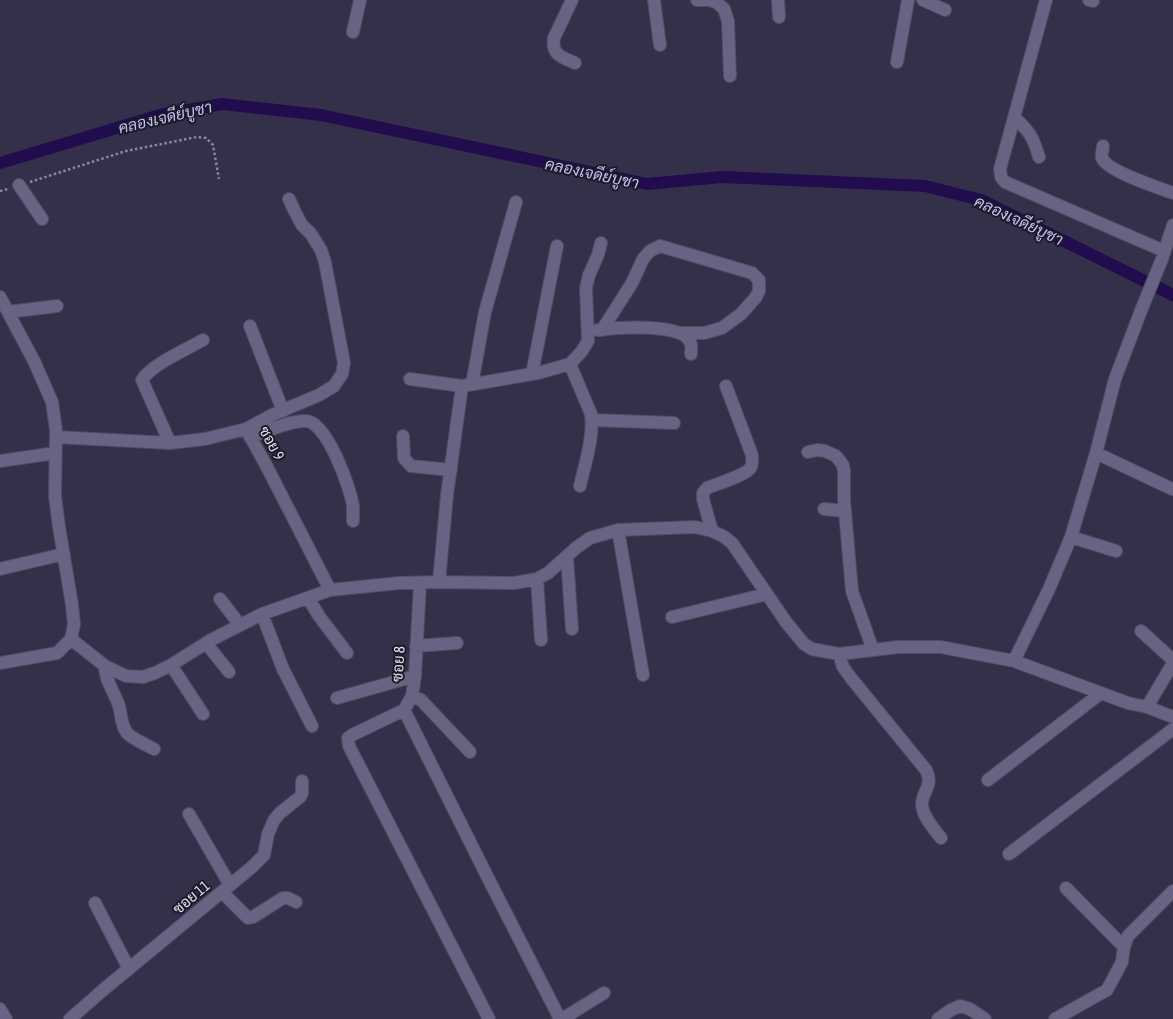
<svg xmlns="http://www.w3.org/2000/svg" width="1173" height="1019" viewBox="0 0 1173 1019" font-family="'Asap Condensed',Sarabun,sans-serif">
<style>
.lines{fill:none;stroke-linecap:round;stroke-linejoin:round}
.canal{stroke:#210c4d;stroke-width:12}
.minor-casing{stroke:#504c64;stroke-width:14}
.path{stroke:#8b889e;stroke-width:2.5;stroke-dasharray:2.5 2.5;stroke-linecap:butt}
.minor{stroke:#676483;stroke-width:12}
.labels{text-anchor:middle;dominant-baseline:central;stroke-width:4;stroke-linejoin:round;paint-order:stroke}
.street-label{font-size:15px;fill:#e0deef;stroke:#1c1a26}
.water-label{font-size:16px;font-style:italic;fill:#c4bdf9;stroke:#1c1a26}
</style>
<rect width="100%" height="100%" fill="#34304a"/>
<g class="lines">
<path class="canal" d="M0,163L160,115L222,104L321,115L647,184L722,177L925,186L981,200L1173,295"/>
<defs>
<path id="minor" d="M572,0L554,38C551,55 562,57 575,63
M654,0L660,45
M697,0H708L716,2L724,9L728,21L730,76
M778,0L779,17
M923,0L945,10
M1046,0L1000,169L1001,177L1005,182L1164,251
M1089,0L1093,1
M353,32L360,0
M897,62L908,0
M1014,117C1030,132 1033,137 1039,157
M1103,146C1103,150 1101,155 1102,158C1107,171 1159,188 1173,193
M19,185L42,219
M0,297L34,361L52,402L56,430L55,496L59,527L72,605L74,624L71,639L57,653L0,663
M8,312L57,306
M250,326L283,411
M598,330C615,328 683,322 690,342C692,345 691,351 691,354
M602,330L632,283L643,259L650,251L660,246L752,273L759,280V291L756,297L741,314L722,328L704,333H680
M570,364L591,414C594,438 585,463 580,486
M532,374L557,246
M410,379L462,386L538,373L570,364L582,351L588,341L586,288L589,275L598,255L601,243
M472,384L485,312L516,202
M592,420L674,423
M246,429L274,414L319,395L334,386L342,374L344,363L325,262L321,250L311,234L302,225L295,212L289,199
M403,436L404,458L411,466L451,470
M56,437L170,443L205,439L246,429L267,467L330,590
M250,437C265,432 291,420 306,421C327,422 350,487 353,506C353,511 353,516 353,521
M170,443L142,380C151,365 187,349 203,340
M808,452L817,450L825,451L836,456L843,465L844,471V500L852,591L873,650
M1096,453L1172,489
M0,461L55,453
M824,509L845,511
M618,530L643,675
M712,531L703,499V493L707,488C717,484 747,475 751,467C753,463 752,458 752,455L726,386
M1071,537L1116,551
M567,557L572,629
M0,569L64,554
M537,579L541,640
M439,582L447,495L462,386
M420,583L415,676L412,696L421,700L470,752
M308,598L319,616L347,653
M220,599L240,625
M262,614L283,669L312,726
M672,617L767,594
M1141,631L1173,660
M71,639L105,666L126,676L143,677L155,673L171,665L211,640L262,614L330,590L399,583L439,582L514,583L537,579L548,573L576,548L590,538L618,530L695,527L712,531L723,536L732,543L786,622L804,644L812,649L839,654L898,647H941L1014,661L1128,703L1147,707L1173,717
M206,643L229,672
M416,646L457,643
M839,654L843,667L851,678L926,770C934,786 922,791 922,804C922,816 934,829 941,838
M1014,661L1049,589L1071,537L1096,453L1115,379L1142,308L1162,259L1173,225
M171,665L203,714
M105,666C105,680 113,690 118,703C122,713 120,724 127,733C134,740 145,744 154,749
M412,696L404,710L352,735L348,738L349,746L489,1019
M337,698L415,676
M1147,707L1173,663
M404,710L489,880L560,1019
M988,780L1101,693
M189,814L230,885
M1009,854L1173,729
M1066,888L1124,947
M222,892L248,918L253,917L283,898H288L296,902
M95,903L129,969
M0,1009L6,1019
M70,1019L103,990L252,867L264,855L268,834L274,820L280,813L300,797L302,793V781
M562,1019L604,993
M938,1019L951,1010L960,1006L970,1009L985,1019
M1055,1019L1107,990L1122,962L1124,947L1128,936L1173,891"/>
</defs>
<use href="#minor" class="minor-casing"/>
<path class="path" d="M30,182L126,151L197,137L206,138L213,145L219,179
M0,191L8,189"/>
<use href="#minor" class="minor"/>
</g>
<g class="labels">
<g class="street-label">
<text transform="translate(272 443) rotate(61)">ซอย 9</text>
<text transform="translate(398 664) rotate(-86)">ซอย 8</text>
<text transform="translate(191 897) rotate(-40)">ซอย 11</text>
</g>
<g class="water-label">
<text transform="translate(165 117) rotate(-13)">คลองเจดีย์บูชา</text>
<text transform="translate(592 173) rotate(12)">คลองเจดีย์บูชา</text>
<text transform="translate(1019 220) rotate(25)">คลองเจดีย์บูชา</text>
</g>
</g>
</svg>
